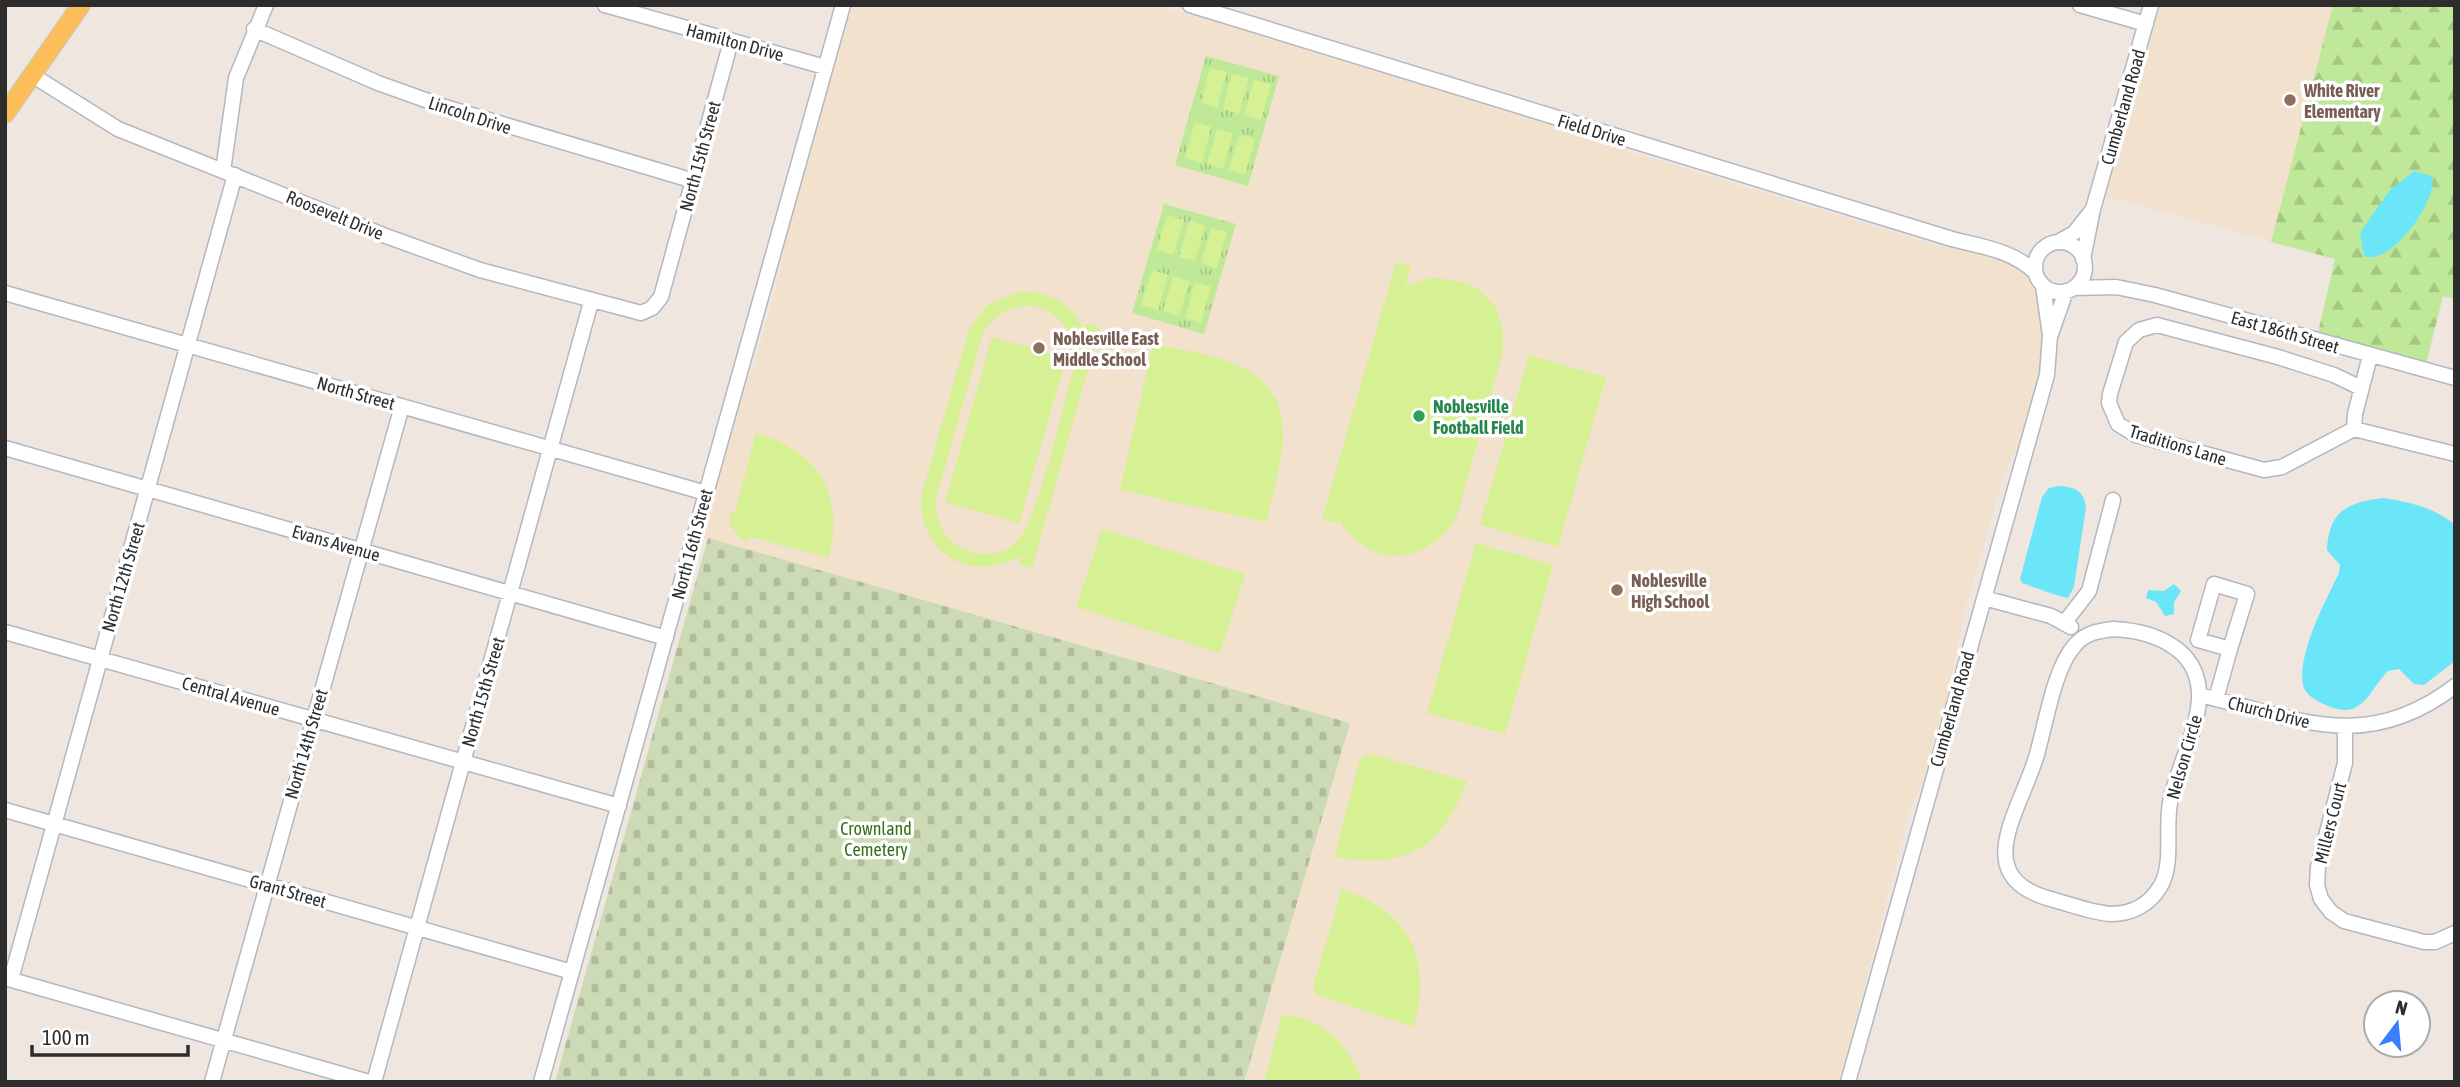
<svg xmlns="http://www.w3.org/2000/svg" width="2460" height="1087" viewBox="0 0 2460 1087" font-family="'Asap Condensed',sans-serif">
<style>
.education{fill:#f2e1cd}
.grass{fill:url(#grass-tufts)}
.forest{fill:url(#forest-firs)}
.cemetery{fill:url(#cemetery-stones)}
.pitch{fill:#d6f193;fill-rule:evenodd}
.water{fill:#6be6f8}
.lines{fill:none;stroke-linecap:round;stroke-linejoin:round}
.minor-casing{stroke:#b3b7c1;stroke-width:17}
.major-casing{stroke:#c8c8c8;stroke-width:20}
.minor{stroke:#fff;stroke-width:14}
.major{stroke:#fbbe58;stroke-width:18}
.education-dot{fill:#8d6e63;stroke:#fff;stroke-width:2.5}
.leisure-dot{fill:#2e9e5b;stroke:#fff;stroke-width:2.5}
.labels{text-anchor:middle;dominant-baseline:central;stroke-width:7;stroke-linejoin:round;paint-order:stroke}
.street-label{font-size:18px;fill:#2d2d2d;stroke:#fff}
.education-label{font-size:18px;font-weight:bold;fill:#785e54;stroke:#fff;text-anchor:start}
.leisure-label{font-size:18px;font-weight:bold;fill:#27864d;stroke:#fff;text-anchor:start}
.park-label{font-size:18px;fill:#357215;stroke:#fff}
</style>
<defs>
<pattern id="grass-tufts" width="24" height="20" patternUnits="userSpaceOnUse" patternTransform="scale(1.75)"><rect width="24" height="20" fill="#bfe998"/><path d="M3 7l-1-3M5 7V3M7 7l1-3M15 17l-1-3M17 17v-4M19 17l1-3" fill="none" stroke="#a4c883"/></pattern>
<pattern id="forest-firs" width="22" height="20" patternUnits="userSpaceOnUse" patternTransform="scale(1.75)"><rect width="22" height="20" fill="#bfe998"/><path d="M5 1l3.5 6h-7zM16 11l3.5 6h-7z" fill="#a4c883"/></pattern>
<pattern id="cemetery-stones" width="16" height="16" patternUnits="userSpaceOnUse" patternTransform="scale(1.75)"><rect width="16" height="16" fill="#ccdbb5"/><path d="M2 7V4a2 2 0 0 1 4 0v3zM10 15v-3a2 2 0 0 1 4 0v3z" fill="#b0bc9c"/></pattern>
</defs>
<rect width="100%" height="100%" fill="#efe6df"/>
<path class="education" d="M847,5H1155L1274,37L1519,114H1529L1555,122L1591,140L1931,244L2011,258L2029,273L2041,299L2042,368L2027,423L2004,475L1966,606L1948,696L1927,771L1910,809L1840,1082H1244L1350,723L698,536L725,444L756,360L780,270L795,190Z
M2152,5H2455V299L2443,296L2426,364L2318,333L2335,259L2098,194Z"/>
<path class="grass" d="M1206,56L1279,76L1248,186L1175,165Z
M1164,204L1236,224L1204,334L1132,313Z"/>
<path class="forest" d="M2333,5H2455V299L2443,296L2426,364L2318,333L2335,259L2271,242Z"/>
<path class="cemetery" d="M708,538L1350,723L1244,1082H555Z"/>
<path class="pitch" d="M1210,68L1227,72L1217,108L1201,103Z
M1232,74L1249,78L1239,114L1223,109Z
M1254,80L1271,84L1261,120L1244,115Z
M1195,122L1211,127L1202,163L1185,158Z
M1217,129L1233,133L1223,169L1207,164Z
M1239,135L1255,139L1245,175L1229,170Z
M1167,215L1184,220L1173,255L1157,250Z
M1189,221L1205,226L1195,261L1179,257Z
M1211,228L1227,232L1217,268L1201,263Z
M1396,262L1411,266L1406,286L1432,277L1467,283L1479,289L1495,306L1503,330V352L1456,519C1424,566 1369,570 1338,518L1337,523L1322,519Z
M1152,270L1168,275L1158,310L1141,305Z
M1173,276L1190,281L1179,316L1163,311Z
M1195,282L1211,287L1201,323L1185,318Z
M1018,292C1048,290 1071,303 1084,329L1087,323L1100,327L1032,568L1019,564L1021,556C971,583 920,556 921,497L969,329L987,305ZM1031,306C1062,311 1078,338 1074,367C1064,401 1038,521 1017,541C1003,556 980,557 962,548C943,539 935,520 936,499L983,333C994,314 1010,306 1031,306Z
M992,337L1066,358L1019,523L945,502Z
M1153,344C1208,356 1286,361 1283,437C1282,465 1272,494 1266,522L1120,490Z
M1529,355L1606,377L1558,547L1480,525Z
M756,433C820,452 844,493 829,558L751,537L747,541L739,538L729,522L731,512L736,510Z
M1102,529L1245,574L1220,653L1076,607Z
M1476,543L1553,565L1505,734L1427,713Z
M1370,754L1467,781C1441,850 1406,869 1334,857L1360,759Z
M1342,889C1412,913 1431,958 1414,1027L1317,995L1313,987Z
M1282,1015C1320,1016 1351,1046 1362,1082H1264Z"/>
<path class="water" d="M2414,171L2432,176C2439,200 2390,267 2364,256L2360,234L2363,228L2390,190Z
M2059,486C2075,487 2084,491 2086,507L2074,587L2068,598C2062,598 2031,586 2022,583L2020,579L2042,497L2049,488Z
M2384,498C2408,502 2436,508 2455,525V661L2424,685L2414,684L2399,669L2388,671C2368,691 2363,722 2326,705C2317,701 2305,695 2303,685C2297,654 2326,600 2339,573L2340,565L2327,550C2329,511 2347,502 2384,498Z
M2174,584L2181,591L2174,602V614L2165,616L2156,602L2146,598L2148,590L2164,591Z"/>
<g class="lines">
<defs>
<path id="minor" d="M605,5L825,67
M1190,5L1952,239C1983,247 2011,250 2035,272
M2080,5L2146,24
M254,29L378,83L445,107L694,181
M32,75L118,129L383,235L480,270L641,313L652,308L661,297L731,41
M223,171L236,78L266,5
M2058,242L2074,233L2093,209
M2035 267a25 25 0 1 1 50 0a25 25 0 1 1-50 0Z
M2083,259L2093,209L2151,5
M2074,288L2116,287L2155,295L2455,378
M5,293L706,493
M2051,334L2066,291
M2361,388L2334,375L2278,357L2157,325L2139,330L2126,342L2110,394L2109,403L2118,424L2136,435L2264,470L2282,467L2354,429L2455,454
M2354,429L2355,414L2370,356
M5,448L666,638
M2214,584L2247,594L2230,649L2198,640Z
M1984,598L2051,616L2071,627
M2065,622L2089,591L2113,500
M2113,629C2136,630 2159,635 2178,650C2226,689 2178,756 2170,803C2165,830 2174,864 2160,887C2149,905 2131,914 2111,914C2093,913 2072,905 2054,900C1966,878 2021,811 2037,754C2046,723 2054,668 2075,645C2085,633 2098,631 2113,629Z
M5,632L619,806
M2200,695C2296,718 2365,755 2455,686
M2216,699L2230,649
M2345,726V763L2318,867L2317,885L2321,899L2331,912L2344,921L2424,942H2435L2455,933
M5,810L572,972
M5,978L369,1082
M11,979L235,175
M212,1082L402,406
M374,1082L591,302
M541,1082L843,5
M1848,1082L2047,375L2050,335L2043,286"/>
<path id="major" d="M5,114L81,5"/>
</defs>
<use href="#minor" class="minor-casing"/>
<use href="#major" class="major-casing"/>
<use href="#minor" class="minor"/>
<use href="#major" class="major"/>
</g>
<g class="education-dot">
<circle cx="2290" cy="100" r="7"/>
<circle cx="1039" cy="348" r="7"/>
<circle cx="1617" cy="590" r="7"/>
</g>
<circle class="leisure-dot" cx="1419" cy="416" r="7"/>
<g class="labels">
<g class="street-label">
<text transform="translate(735 42) rotate(15)">Hamilton Drive</text>
<text transform="translate(2123 107) rotate(-74)">Cumberland Road</text>
<text transform="translate(470 115) rotate(18)">Lincoln Drive</text>
<text transform="translate(1592 130) rotate(17)">Field Drive</text>
<text transform="translate(700 156) rotate(-75)">North 15th Street</text>
<text transform="translate(335 215) rotate(22)">Roosevelt Drive</text>
<text transform="translate(2285 332) rotate(16)">East 186th Street</text>
<text transform="translate(356 393) rotate(16)">North Street</text>
<text transform="translate(2178 445) rotate(17)">Traditions Lane</text>
<text transform="translate(336 543) rotate(16)">Evans Avenue</text>
<text transform="translate(692 544) rotate(-75)">North 16th Street</text>
<text transform="translate(123 577) rotate(-74)">North 12th Street</text>
<text transform="translate(483 692) rotate(-74)">North 15th Street</text>
<text transform="translate(231 696) rotate(16)">Central Avenue</text>
<text transform="translate(1952 709) rotate(-74)">Cumberland Road</text>
<text transform="translate(2269 712) rotate(14)">Church Drive</text>
<text transform="translate(306 744) rotate(-74)">North 14th Street</text>
<text transform="translate(2184 757) rotate(-74)">Nelson Circle</text>
<text transform="translate(2330 823) rotate(-76)">Millers Court</text>
<text transform="translate(288 891) rotate(16)">Grant Street</text>
</g>
<g class="education-label">
<text x="2304" y="90">White River<tspan x="2304" dy="21">Elementary</tspan></text>
<text x="1053" y="338">Noblesville East<tspan x="1053" dy="21">Middle School</tspan></text>
<text x="1631" y="580">Noblesville<tspan x="1631" dy="21">High School</tspan></text>
</g>
<g class="leisure-label">
<text x="1433" y="406">Noblesville<tspan x="1433" dy="21">Football Field</tspan></text>
</g>
<g class="park-label">
<text x="876" y="828">Crownland<tspan x="876" dy="21">Cemetery</tspan></text>
</g>
</g>
<rect width="2460" height="1087" fill="none" stroke="#2d2d2d" stroke-width="14"/>
<g transform="translate(2397 1024) rotate(16)"><circle r="33" fill="#ffffff" stroke="#ababab" stroke-width="2"/>
<path d="M0-5L12 26L0 18L-12 26Z" fill="#3c7cff"/>
<text y="-10" font-size="19" font-weight="bold" text-anchor="middle" fill="#2d2d2d">N</text>
</g>
<path d="M32 1045v10h156v-10" fill="none" stroke="#2d2d2d" stroke-width="3.5"/>
<text x="42" y="1045" font-size="21" fill="#2d2d2d" stroke="#ffffff" stroke-width="5" paint-order="stroke">100 m</text>
</svg>
